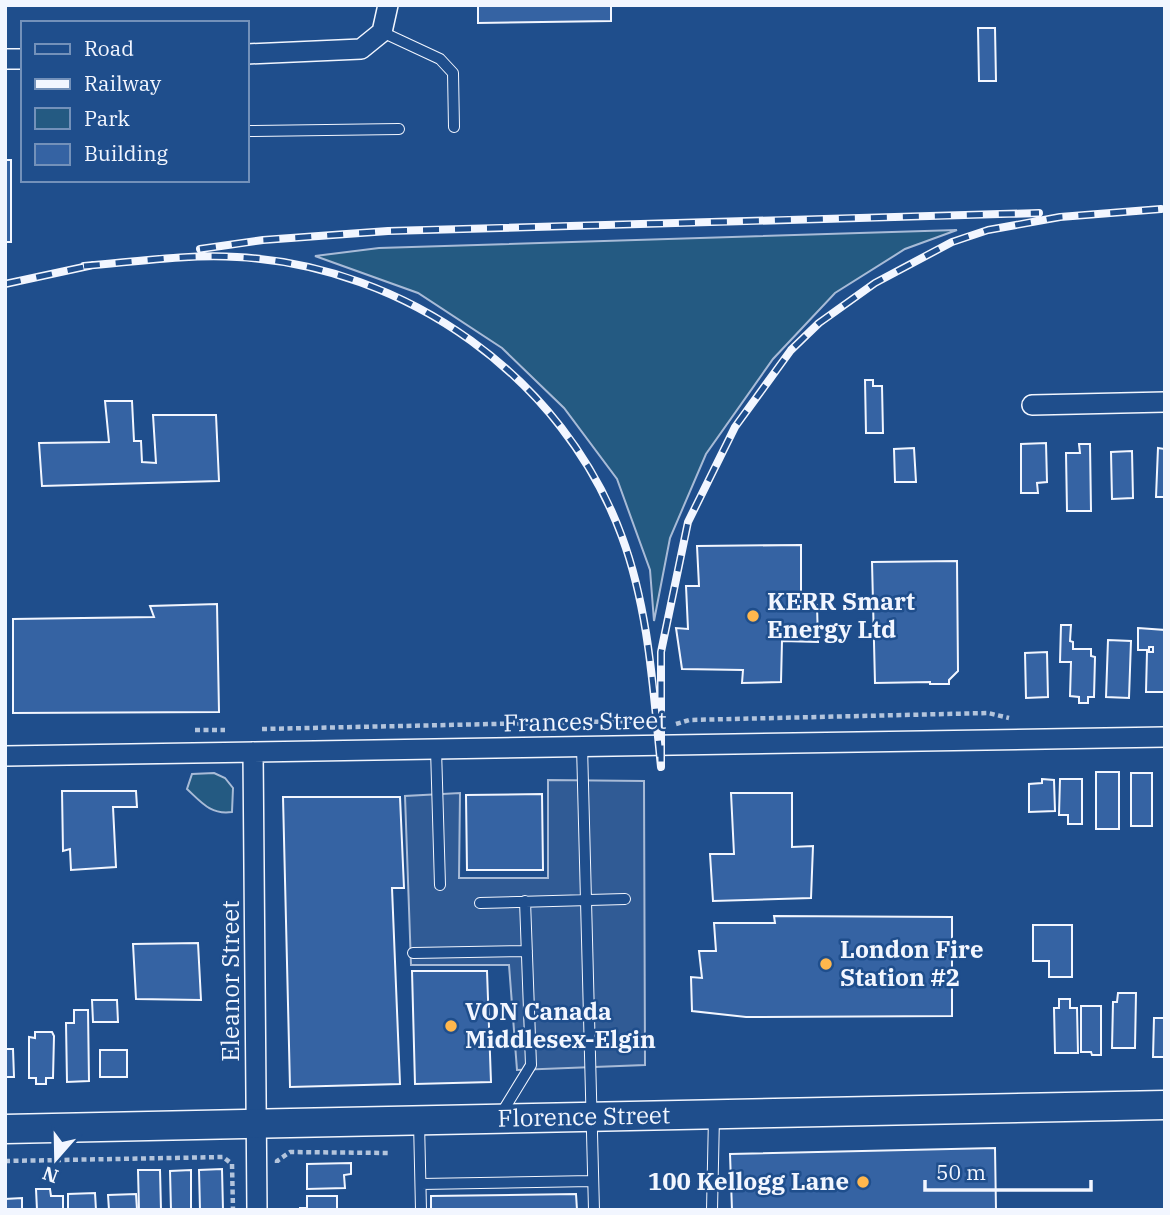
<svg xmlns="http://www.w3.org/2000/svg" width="1170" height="1215" viewBox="0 0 1170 1215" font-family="'IBM Plex Serif',serif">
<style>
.green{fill:#245a82;stroke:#a8bbd7;stroke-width:2}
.parking{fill:#305b95;stroke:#a8bbd7;stroke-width:2}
.building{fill:#3563a3;stroke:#f2f6ff;stroke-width:2}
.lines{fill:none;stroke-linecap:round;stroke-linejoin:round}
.lane-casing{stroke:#f2f6ff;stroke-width:12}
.street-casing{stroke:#f2f6ff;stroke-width:22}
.secondary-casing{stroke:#f2f6ff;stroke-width:31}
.path{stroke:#b3c4dc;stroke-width:4.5;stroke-dasharray:5 3.5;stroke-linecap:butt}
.lane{stroke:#1f4e8c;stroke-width:10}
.street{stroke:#1f4e8c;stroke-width:19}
.secondary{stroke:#1f4e8c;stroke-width:28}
.rail-casing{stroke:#f2f6ff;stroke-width:8}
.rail{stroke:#1f4e8c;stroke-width:5;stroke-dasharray:16;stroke-linecap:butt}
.poi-dot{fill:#ffb74d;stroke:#1f4e8c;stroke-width:2.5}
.labels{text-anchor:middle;stroke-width:5;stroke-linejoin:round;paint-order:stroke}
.poi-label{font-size:24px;font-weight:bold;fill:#f2f6ff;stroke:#1f4e8c;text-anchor:start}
.street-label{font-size:24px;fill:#f2f6ff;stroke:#1f4e8c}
</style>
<rect width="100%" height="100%" fill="#1f4e8c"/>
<path class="green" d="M957,230L905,249L835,293L773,359L706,454L670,538L654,621L650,570L617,479L564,408L502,348L418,293L315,256L379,248Z
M214,773L225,778L233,788L232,812C211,815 202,803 187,789L192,774Z"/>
<path class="parking" d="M548,780L644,781L645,1065L517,1070L509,965H411L405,796L460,793L459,878H548Z"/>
<path class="building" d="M478,5H611V21L478,23Z
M978,28H995L996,81H979Z
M5,160H11V242H5Z
M865,380H873V386H882L883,433H866Z
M105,401H132L134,441H141L142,462L156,463L153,415H216L219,481L42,486L39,443L109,442Z
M1046,443L1047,482L1037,483L1038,493H1021V444Z
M1079,444H1090L1091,511H1067L1066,453H1080Z
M914,448L916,482H895L894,449Z
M1158,448L1165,449V497H1156Z
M1132,451L1133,498L1112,499L1111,452Z
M801,545V603L817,605L818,642L782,641L781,682L742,683L743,670L682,669L676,628L688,629L686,586H699L697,546Z
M957,561L958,671L949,680V684H930V682L875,683L872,562Z
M217,604L219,712L13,713V619L154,617L150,606Z
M1061,625H1071L1070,641L1073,642V649H1091V656L1095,657L1094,697H1088V703H1079V697L1070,696L1071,662H1060Z
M1138,628L1165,630V692H1146L1147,652H1153V647H1149V650H1138Z
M1108,640L1131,641L1129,698L1106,697Z
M1047,652L1048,697L1026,698L1025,653Z
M1096,772H1119V829H1096Z
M1131,773H1152V826H1131Z
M1042,779L1054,780L1055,811L1029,812V784L1042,783Z
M1060,779H1082V824H1068V815H1059Z
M62,791H136L137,807H113L116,867L71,870L70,849L63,851Z
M731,793H792V847L813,846L811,898L713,901L710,854H734Z
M542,794L543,870H467L466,795Z
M283,797H400L404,888H392L400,1084L290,1087Z
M774,916L952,917V1016L746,1017L692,1011L691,977L702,978L699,951H716L714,923H775Z
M1033,925H1072V977H1049V961H1033Z
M198,943L201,1000L136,999L133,944Z
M412,971H487L491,1082L415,1084Z
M1118,993H1136L1135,1048H1112L1113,1002H1117Z
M1059,999H1070V1008H1077L1078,1053H1055L1054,1008H1059Z
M92,1000H117L118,1022H93Z
M1081,1006H1101V1055H1092L1091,1052H1081Z
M74,1010H88L89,1081L67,1082L66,1023H74Z
M1154,1018H1165V1057H1153Z
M35,1032H52L54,1036L53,1078H46V1084H36V1078H29V1037L35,1038Z
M5,1049H13L14,1077H6L5,1084Z
M100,1050H127V1077H100Z
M995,1148L996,1210H732L730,1154Z
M351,1163V1174L344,1175L345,1188L307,1189V1164Z
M222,1169L223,1210H200L199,1170Z
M138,1170H160L161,1210H139Z
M191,1170V1210H171L170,1171Z
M36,1189H50L51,1196H63V1210H37Z
M95,1193L96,1210H68V1194Z
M136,1194L137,1210H109L108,1195Z
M576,1194L577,1210H431V1196Z
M307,1196H337V1210H300V1208H307Z
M22,1198V1210H5V1199Z"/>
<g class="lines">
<g class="lane-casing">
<path id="lane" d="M382,32L440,59L453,73L454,127
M247,131L399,129
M582,746L594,1210
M436,749L440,885
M480,903L625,899
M413,953L527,951
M501,1114L531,1065L525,901
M419,1122L421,1210
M421,1184L592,1181
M712,1210L714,1116"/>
</g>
<g class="street-casing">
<path id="street" d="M247,54L361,49L382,32L388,5
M5,59H23
M1032,405L1165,402
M253,752L257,1210
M5,756L1165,737"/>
</g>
<g class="secondary-casing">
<g id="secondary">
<path id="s1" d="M5,1129L1165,1105"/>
</g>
</g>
<path class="path" d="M676,724L689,720L988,713L1009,718
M262,729L632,721L640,724
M195,730H225
M5,1161L223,1157L232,1164L233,1210
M277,1163V1161L290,1152L388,1153"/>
<use href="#lane" class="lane"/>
<use href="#street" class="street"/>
<use href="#secondary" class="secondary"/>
<g class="rail-casing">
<path id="rail" d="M200,249L263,240L388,231L1039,213
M84,266C134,262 186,254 237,257C406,266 564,378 622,537C649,610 653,690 661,767V652L688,522L735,427L791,350L819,323L875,283L952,242L988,230L1060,217L1161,209
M5,284L93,265"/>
</g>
<use href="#rail" class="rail"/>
</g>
<g class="poi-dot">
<circle cx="753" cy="616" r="7"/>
<circle cx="826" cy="964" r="7"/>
<circle cx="451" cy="1026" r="7"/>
<circle cx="863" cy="1182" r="7"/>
</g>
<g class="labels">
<g class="poi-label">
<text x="767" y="610">KERR Smart<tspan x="767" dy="28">Energy Ltd</tspan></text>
<text x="840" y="958">London Fire<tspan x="840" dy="28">Station #2</tspan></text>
<text x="465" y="1020">VON Canada<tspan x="465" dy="28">Middlesex-Elgin</tspan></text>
<text x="849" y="1190" text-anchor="end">100 Kellogg Lane</text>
</g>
<g class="street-label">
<text transform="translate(585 722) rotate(-1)" y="8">Frances Street</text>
<text transform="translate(231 981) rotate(-90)" y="8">Eleanor Street</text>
<text dy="8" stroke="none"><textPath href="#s1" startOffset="579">Florence Street</textPath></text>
</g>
</g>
<rect width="1170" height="1215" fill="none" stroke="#f2f6ff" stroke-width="14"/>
<rect x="21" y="21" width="228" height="161" fill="#1f4e8c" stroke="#7391ba" stroke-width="2"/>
<rect x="35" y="44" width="35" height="10" fill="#1f4e8c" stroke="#7391ba" stroke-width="2"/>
<text x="84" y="56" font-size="21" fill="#f2f6ff">Road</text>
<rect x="35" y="79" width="35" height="10" fill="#f2f6ff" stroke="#7391ba" stroke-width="2"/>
<text x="84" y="91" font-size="21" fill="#f2f6ff">Railway</text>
<rect x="35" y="108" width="35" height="21" fill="#245a82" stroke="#7391ba" stroke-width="2"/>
<text x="84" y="126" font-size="21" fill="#f2f6ff">Park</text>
<rect x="35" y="144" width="35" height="21" fill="#3563a3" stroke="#7391ba" stroke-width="2"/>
<text x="84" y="161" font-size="21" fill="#f2f6ff">Building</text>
<g transform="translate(56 1159) rotate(200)" stroke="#1f4e8c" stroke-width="5" paint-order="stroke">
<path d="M0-5L12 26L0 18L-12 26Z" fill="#f2f6ff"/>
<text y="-10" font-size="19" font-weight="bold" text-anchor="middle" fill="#f2f6ff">N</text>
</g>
<path d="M925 1180v10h166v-10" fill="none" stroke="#f2f6ff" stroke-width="3.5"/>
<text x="936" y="1180" font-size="21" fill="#f2f6ff" stroke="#1f4e8c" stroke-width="5" paint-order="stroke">50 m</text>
</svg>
